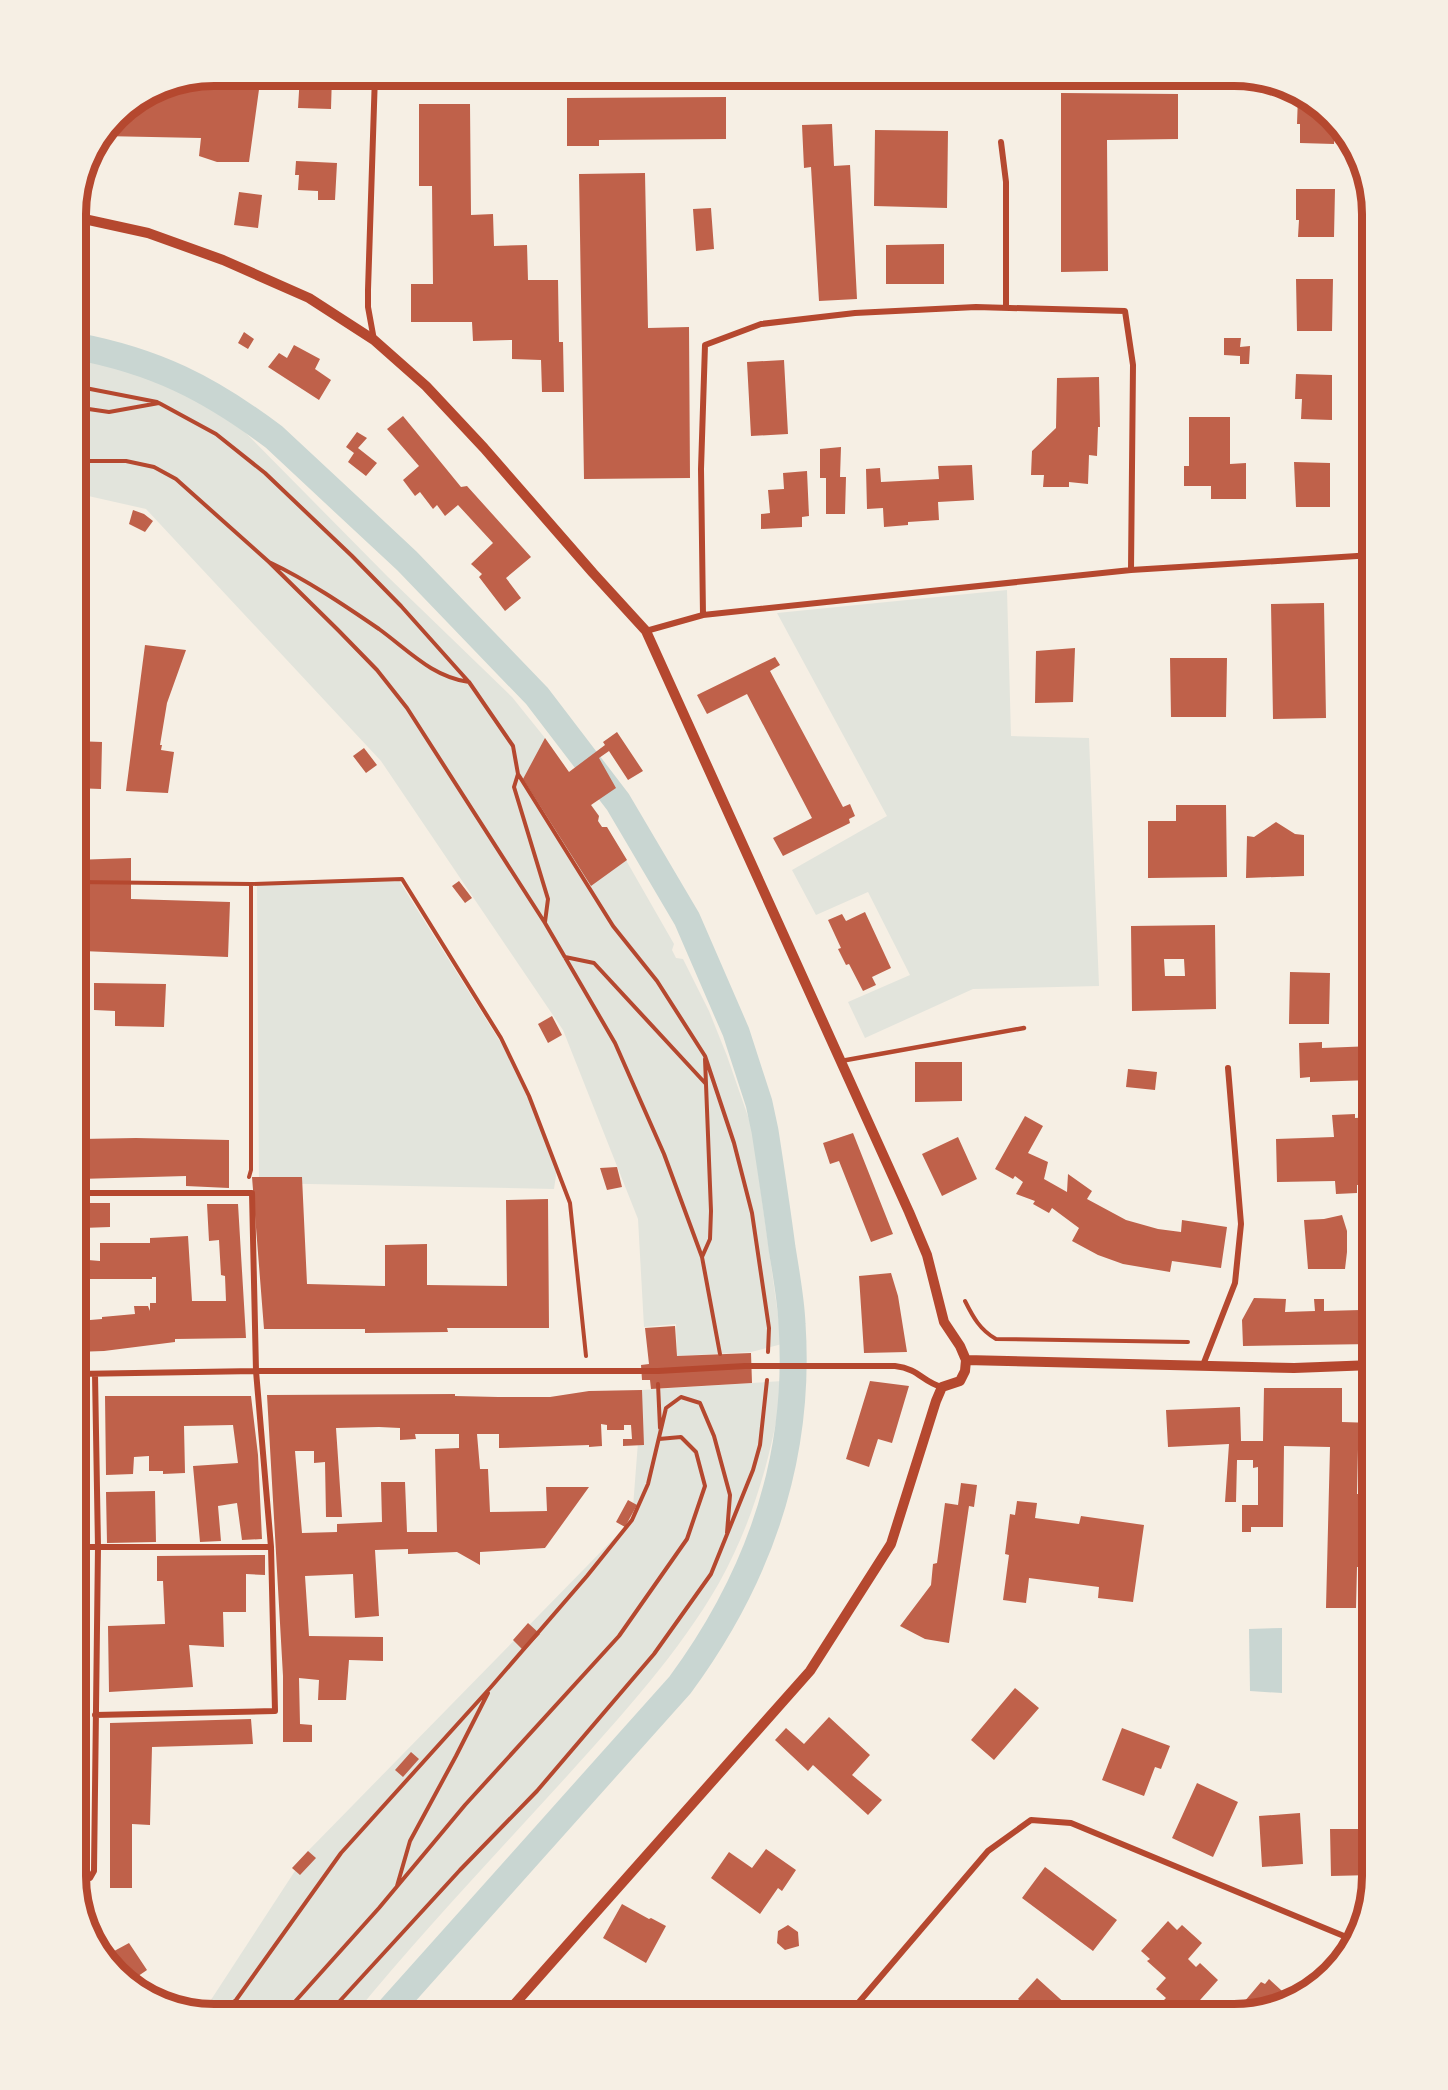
<svg xmlns="http://www.w3.org/2000/svg" width="1448" height="2090" viewBox="0 0 1448 2090" font-family="Raleway,sans-serif">
<style>
.green{fill:#e2e4dc}
.water{fill:#c9d6d2}
.lines{fill:none;stroke-linecap:round;stroke-linejoin:round}
.canal{stroke:#c9d6d2;stroke-width:27}
.building{fill:#bf614a;fill-rule:evenodd}
.path{stroke:#b5482f;stroke-width:4}
.service{stroke:#b5482f;stroke-width:4.5}
.minor{stroke:#b5482f;stroke-width:6}
.tertiary{stroke:#b5482f;stroke-width:10}
.rim{fill:none;stroke:#b5482f;stroke-width:8}
</style>
<rect width="100%" height="100%" fill="#f6efe4"/>
<path class="green" d="M75,353L166,380L234,421L388,577L512,697L545,738L599,816L598,821L602,827H607L674,944L672,950L676,958L683,959L709,1011L727,1056L752,1128L782,1344L751,1352L677,1356L676,1324L644,1327L638,1219L563,1030L381,761L146,509L75,493Z
M1007,590L1011,736L1089,738L1099,986L973,989L865,1038L848,1002L910,975L868,892L816,915L792,870L887,816L777,613Z
M398,879L513,1062L537,1116L557,1169L554,1189L259,1183L257,884Z
M783,1381C773,1451 754,1520 719,1583C679,1653 622,1715 568,1775C496,1854 422,1932 354,2015H205L198,2013L207,2006L308,1851L632,1520L642,1390Z"/>
<path class="water" d="M1282,1628V1693L1250,1691L1249,1629Z"/>
<g class="lines">
<path class="canal" d="M75,346C155,361 209,388 274,437L407,561L537,696L618,802L687,919L736,1032L759,1103L765,1131C771,1170 777,1209 782,1248C786,1273 791,1299 792,1324C801,1458 758,1579 680,1685L385,2015"/>
</g>
<path class="building" d="M213,75H261L249,162H217L199,156L201,138L102,136L116,115L161,85Z
M300,75H332L331,109L298,108Z
M1061,93L1178,94V139L1107,140L1108,271L1061,272Z
M1298,96L1307,97L1335,124L1334,144L1300,143V124H1297Z
M726,97V139L599,140V146H567V98Z
M419,104H470L471,215L493,214L494,246L527,245L528,280H558L559,342H563L564,392H542L541,360L512,359V340L473,341L472,322H411V284H433L432,186H419Z
M832,124L834,166L850,165L857,299L819,301L811,167L804,168L802,125Z
M875,130L948,131L947,208L874,206Z
M296,161L337,163L335,200H318V191L298,190L299,175H295Z
M645,173L648,328L689,327L690,478L584,479L579,174Z
M1296,189H1335L1334,237H1298L1299,220H1296Z
M239,192L262,195L258,228L234,225Z
M711,208L714,249L696,251L693,209Z
M75,244L83,246L76,275H75Z
M944,244V284H886V245Z
M1296,279H1333L1332,331H1297Z
M244,332L254,339L248,349L238,343Z
M1224,338H1241L1240,347L1250,346L1249,364H1240V356L1224,355Z
M294,345L320,359L315,369L331,380L319,400L268,367L279,353L287,358Z
M784,360L788,434L751,436L747,362Z
M1296,374L1332,375V420L1301,419L1302,399H1295Z
M1099,377L1100,427H1098L1097,456L1089,455L1088,484L1069,482V487H1043L1044,475H1031L1032,451L1056,428L1057,378Z
M403,416L461,487L467,486L531,557L506,578L521,598L505,611L479,577L482,574L471,564L493,543L458,505L445,516L437,505L433,509L420,492L415,496L403,480L419,466L387,429Z
M1189,417H1230V464L1246,463V499H1211V486H1184V466H1189Z
M357,432L367,438L358,448L377,463L366,476L348,462L354,453L346,447Z
M841,447L840,477H846L845,514H826V478H820V449Z
M1294,462L1330,463V507H1296Z
M972,465L974,500L938,502L939,520L908,522V525L884,527L883,508L867,509L866,469L880,468L881,482L939,479L938,466Z
M807,471L809,516L802,517V527L761,529V514L770,513L768,490L784,489L783,473Z
M133,510L144,514L153,521L145,532L129,524Z
M1324,603L1326,718L1273,719L1271,604Z
M1369,620H1373V696H1366L1365,627H1369Z
M145,645L186,650L167,703L160,745H162L161,750L174,752L168,793L126,791Z
M1075,648L1073,702L1035,703L1036,651Z
M775,657L780,665L770,671L843,807L850,804L855,816L849,819L850,823L783,856L773,838L812,818L747,694L707,714L697,695Z
M1170,658H1227L1226,717H1171Z
M617,732L643,771L628,780L609,751L599,758L616,788L591,805L599,816L598,821L602,827H607L627,860L591,886L523,779L545,738L569,772L605,745L603,742Z
M75,741L102,742L101,789L75,788Z
M364,748L377,765L366,773L353,756Z
M1176,805H1226L1227,877L1148,878V821H1176Z
M1276,822L1295,834L1304,835V876L1246,878L1247,836L1254,837Z
M131,858V899L230,902L228,957L82,951L77,1021H75V916L77,918L79,880H75V860Z
M459,881L472,898L465,903L452,886Z
M865,912L891,968L872,977L876,985L863,991L849,964L846,965L838,949L841,948L828,920L842,914L846,921Z
M1215,925L1216,1009L1132,1011L1131,926ZM1164,959H1184L1185,976H1165Z
M1369,940H1373V1000H1369Z
M1290,972L1330,973L1329,1024H1289Z
M94,983L166,984L164,1027L115,1026V1011L94,1010Z
M552,1016L562,1035L548,1043L538,1024Z
M1322,1042V1048L1373,1046V1080L1310,1082V1077L1300,1078L1299,1043Z
M915,1062H962V1101L915,1102Z
M1128,1069L1157,1072L1155,1090L1126,1087Z
M1355,1114V1118L1373,1117V1184L1357,1185V1193L1336,1194L1335,1181L1277,1182L1276,1139L1334,1137L1332,1115Z
M1025,1116L1043,1126L1028,1153L1048,1162L1044,1179L1067,1192L1068,1174L1092,1191L1087,1199L1126,1220L1158,1229L1181,1232L1182,1220L1227,1227L1221,1268L1172,1261L1170,1272L1123,1264L1098,1255L1072,1241L1079,1228L1052,1208L1049,1213L1033,1204L1035,1201L1016,1194L1023,1182L1015,1176L1013,1179L995,1169Z
M853,1133L893,1234L871,1242L839,1161L830,1164L823,1143Z
M958,1137L977,1179L942,1196L922,1154Z
M136,1138L229,1140V1188L186,1186V1176L79,1179L81,1139Z
M617,1167L622,1187L607,1190L600,1168Z
M252,1177H302L307,1284L385,1286V1245L427,1244V1285L507,1286L506,1200L548,1199L549,1328H447L448,1332L365,1333V1329H264Z
M75,1203H110V1227L82,1228V1232H75Z
M207,1204H238L246,1338L175,1339V1342L104,1351L75,1352V1243L88,1242V1260L100,1261V1243H150V1238L188,1236L192,1301H226L225,1276L221,1275L219,1240L209,1241ZM152,1277H156V1303H150V1311L148,1306H134L135,1314L102,1317V1319L90,1320L89,1279H152Z
M1342,1215L1347,1231V1252L1345,1269H1308L1304,1220L1324,1219Z
M891,1273L898,1296L907,1352L864,1353L859,1276Z
M1361,1289H1373V1344L1243,1346L1242,1320L1254,1298L1286,1299L1285,1312L1315,1311L1314,1299H1324V1311L1361,1310Z
M675,1326L677,1356L751,1353L752,1383L651,1389L650,1380H642L641,1365L649,1364L645,1328Z
M870,1381L909,1386L892,1443L878,1439L869,1467L846,1459Z
M1264,1388H1342V1422L1373,1423V1450L1358,1449L1357,1494H1373V1567H1357L1356,1608H1326L1330,1447L1284,1446L1283,1527H1251V1532H1242V1505H1258V1467L1253,1468V1460H1237L1236,1502H1225L1229,1444L1168,1447L1166,1410L1240,1407L1241,1441H1263Z
M642,1390L644,1445L623,1446V1439H632L631,1425H624V1430H607V1425L601,1424L602,1446L589,1447V1445L499,1448V1434H477L480,1469H488L490,1512L547,1511L546,1487H589L545,1548L480,1552V1565L457,1552L408,1554V1549L375,1550L379,1616L355,1618L353,1574L305,1576L309,1636L383,1637V1661L349,1660L346,1700H318L319,1680L299,1678L300,1724L312,1725V1742H283V1676L267,1395L455,1394V1396L498,1397H550L589,1391ZM379,1427L400,1428V1440L416,1439L415,1434H459V1448L435,1449L437,1532H407L405,1482H381L382,1522L337,1524V1532L302,1533L295,1451H314V1463L325,1462L326,1517H342L336,1428Z
M75,1394H81L87,1542H75Z
M105,1396H251L258,1455L262,1539L242,1540L237,1503L218,1506L221,1541L200,1542L193,1466L238,1463L233,1425L184,1426L185,1473L163,1474V1471H149V1456L134,1457L133,1474L106,1475Z
M961,1483L977,1485L974,1507L969,1506L949,1643L925,1639L900,1626L931,1585L933,1564L937,1563L945,1503L958,1505Z
M155,1491L156,1542L107,1543L106,1492Z
M628,1500L637,1505L625,1527L616,1522Z
M1017,1501L1037,1503L1035,1518L1079,1524L1081,1516L1144,1525L1133,1602L1098,1598L1099,1587L1029,1578L1026,1603L1003,1600L1009,1555L1005,1554L1010,1514L1015,1515Z
M265,1555V1575L246,1574V1612H223L224,1647L189,1645L193,1687L109,1692L108,1626L165,1624L163,1581H157V1556Z
M75,1558H87L88,1594H75Z
M528,1623L540,1634L524,1651L513,1640Z
M75,1626H88L89,1643H75Z
M1015,1688L1039,1708L994,1760L971,1740Z
M829,1717L870,1755L852,1775L882,1800L868,1815L813,1765L808,1771L775,1740L786,1728L804,1744Z
M251,1719L253,1744L152,1747L150,1825L132,1824V1888H110V1723Z
M1122,1728L1170,1746L1161,1769L1155,1767L1144,1796L1102,1780Z
M411,1752L419,1759L403,1777L395,1770Z
M1197,1783L1238,1802L1213,1857L1172,1838Z
M1373,1809V1875L1331,1876L1330,1829H1366L1367,1810Z
M1300,1813L1303,1864L1262,1867L1259,1816Z
M766,1849L796,1870L782,1891L778,1888L760,1914L711,1878L729,1852L752,1868Z
M308,1851L316,1858L300,1875L292,1868Z
M1045,1867L1117,1920L1093,1951L1022,1898Z
M622,1904L649,1919L651,1918L666,1926L646,1963L603,1938Z
M1168,1921L1177,1930L1182,1925L1202,1943L1188,1959L1196,1967L1200,1963L1218,1980L1192,2009L1196,2015H1180L1163,2001L1166,1998L1156,1989L1166,1978L1147,1961L1150,1959L1141,1951Z
M788,1925L798,1932L799,1946L785,1950L777,1943L778,1931Z
M129,1943L147,1970L128,1983L99,1952L103,1950L105,1956Z
M1037,1978L1069,2007L1061,2015H1000L1009,2005L1015,2010L1022,2002L1018,1999Z
M1269,1979L1292,2000L1233,2015L1261,1982L1265,1984Z"/>
<g class="lines">
<path class="path" d="M75,386L157,402
M75,407L109,412L159,403L216,434L265,473L352,556L401,606L468,681
M75,458L90,461H126L154,467L176,479L269,562L338,630L377,670L407,708L545,923L615,1043L664,1154L702,1257L720,1354
M269,562C307,580 344,605 379,629C408,650 432,677 469,682L513,746L518,774L613,926L657,981L705,1056L734,1143L752,1213L769,1328L768,1352
M518,774L514,787L548,899L545,922
M75,882L251,884
M565,957L594,963L706,1084
M249,1177L251,1170V884L402,879L501,1038L529,1096L570,1203L586,1356
M702,1257L710,1239L711,1211L705,1059
M965,1301C973,1317 980,1330 996,1339L1188,1342
M658,1384L660,1428
M397,1886L410,1841L456,1756L488,1693
M217,2015L236,2000L341,1853L491,1687L587,1576L632,1520L648,1484L666,1408L681,1397L700,1403L714,1436L730,1495L727,1533
M283,2015L379,1908L465,1805L619,1636L687,1539L705,1486L696,1452L681,1437L659,1439
M327,2015L460,1870L537,1791L654,1654L711,1574L753,1470L760,1445L767,1380"/>
<path class="service" d="M841,1061L1024,1028"/>
<path class="minor" d="M1001,142L1006,182V308
M374,340L368,307V290L375,75
M703,615L701,469L705,345L761,324L855,313L976,307L1125,311L1133,365L1131,570
M646,631L703,615L1131,570L1373,555
M75,1169L86,1043L84,1037L75,1033
M75,1193H252L256,1371L271,1547L275,1711L95,1715
M1203,1365L1235,1283L1241,1224L1228,1068
M75,1374L256,1371H658L745,1366H895C920,1369 922,1382 942,1387
M75,1547H271
M75,1879L90,1878L94,1871L98,1547L95,1374
M848,2015L988,1851L1031,1820L1071,1823L1356,1941"/>
<path class="tertiary" d="M75,217L148,233L223,260L309,298L374,340L426,386L484,448L593,573L646,631L909,1212L927,1255L944,1322L960,1346L966,1360
M966,1360L1294,1368L1373,1365
M505,2015L810,1671L891,1544L936,1401L942,1387L960,1381L965,1371L966,1360"/>
</g>
<path d="M0 0H1448V2090H0ZM214 86H1234A128 128 0 0 1 1362 214V1876A128 128 0 0 1 1234 2004H214A128 128 0 0 1 86 1876V214A128 128 0 0 1 214 86Z" fill="#f6efe4" fill-rule="evenodd"/>
<path class="rim" d="M214 86H1234A128 128 0 0 1 1362 214V1876A128 128 0 0 1 1234 2004H214A128 128 0 0 1 86 1876V214A128 128 0 0 1 214 86Z"/>
</svg>
